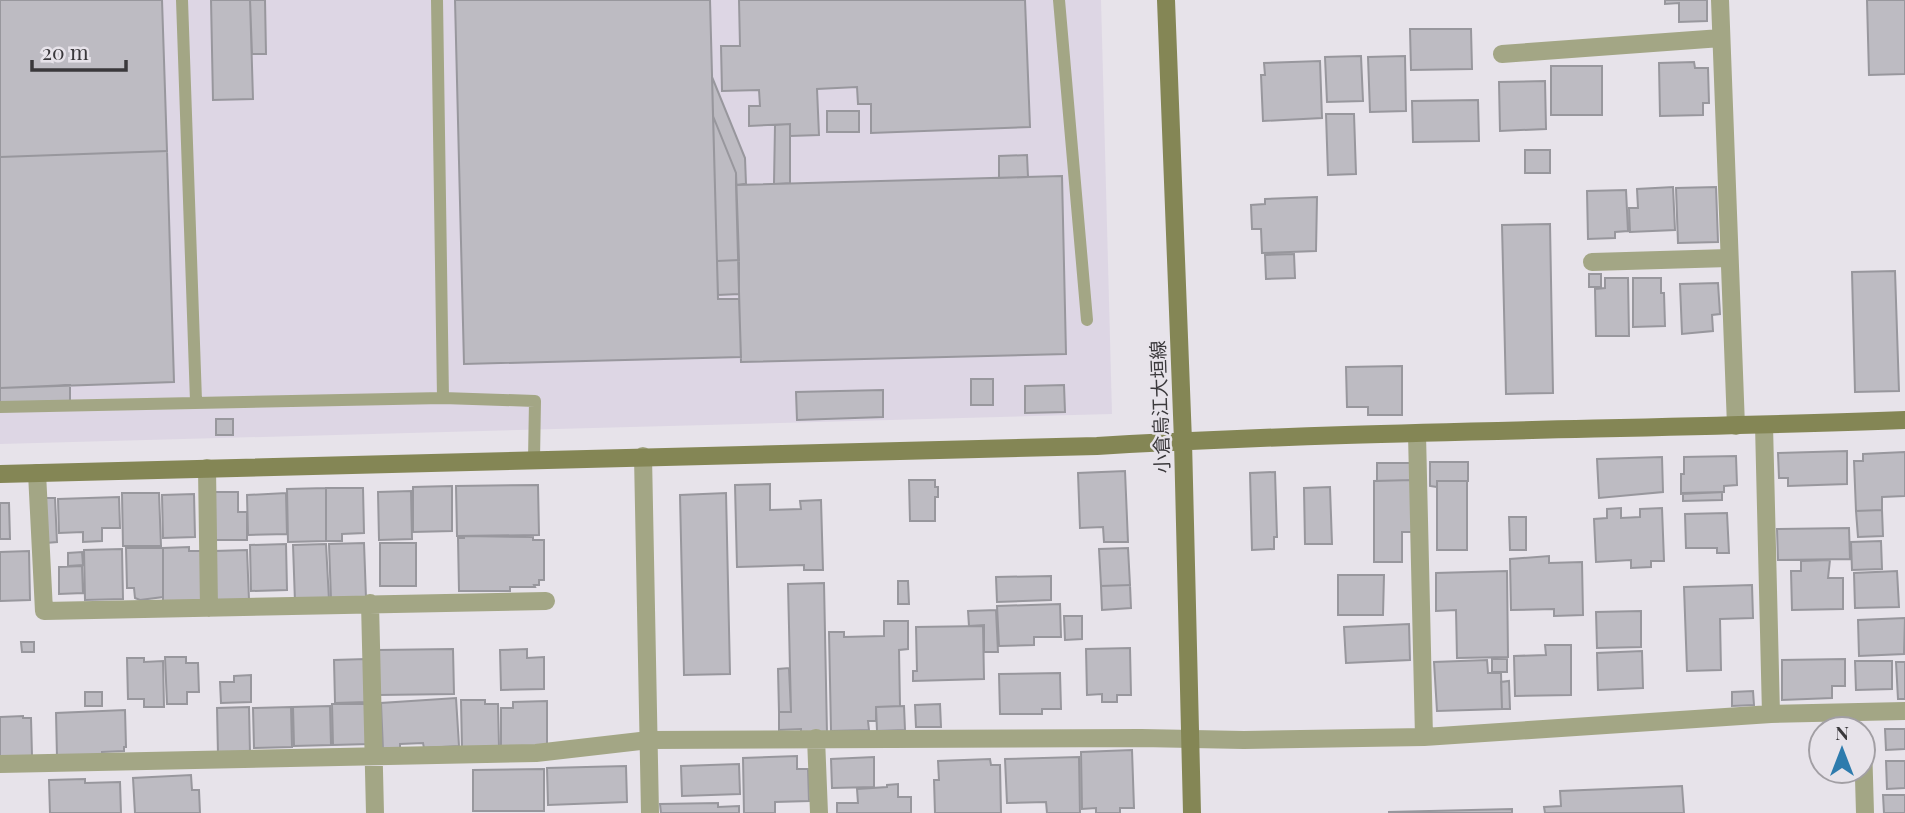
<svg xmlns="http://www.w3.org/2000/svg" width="1905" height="813" viewBox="0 0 1905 813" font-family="'Playfair Display','Noto Sans JP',serif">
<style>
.built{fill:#ddd6e4}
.building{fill:#bdbbc2;stroke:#98979d;stroke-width:2}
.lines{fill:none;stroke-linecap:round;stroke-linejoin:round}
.lane{stroke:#a3a685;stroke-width:12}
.street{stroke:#a3a685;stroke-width:18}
.secondary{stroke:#848655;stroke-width:18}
.labels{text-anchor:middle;stroke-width:5;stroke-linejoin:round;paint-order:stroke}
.street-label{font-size:19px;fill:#3a383b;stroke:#e7e3ea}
</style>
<rect width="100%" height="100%" fill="#e7e3ea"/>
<path class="built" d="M0,0H1101L1112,414L0,444Z"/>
<path class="building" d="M0,0H162L167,151L0,157Z
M211,0H250L253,99L213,100Z
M250,0H265L266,54H252Z
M455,0H710L718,299H739L741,357L464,364Z
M739,0H1025L1030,127L871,133V104H858L857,87L817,89L819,135L790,136V124L749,126V106H760L759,90L722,91L721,46H740Z
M1665,0H1707V21L1679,22V3L1665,4Z
M1867,0H1905V74L1869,75Z
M1410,29H1471L1472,69L1411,70Z
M1361,56L1363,101L1327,102L1325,57Z
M1405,56L1406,111L1370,112L1368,57Z
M1320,61L1322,118L1263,121L1261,75H1265L1264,63Z
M1694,62L1695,68H1708L1709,103H1703V115L1660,116L1659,63Z
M1551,66H1602V115H1551Z
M712,77L745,158L746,184L736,185V173L713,116Z
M1545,81L1546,129L1500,131L1499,82Z
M1478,100L1479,141L1413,142L1412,101Z
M827,111H859V132H827Z
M1326,114H1354L1356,174L1328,175Z
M713,116L736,173L739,260L717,261Z
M790,124V183L774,184L775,125Z
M1525,150H1550V173H1525Z
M167,151L174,382L0,388V157Z
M1027,155L1028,177L999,178V156Z
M1062,176L1066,354L741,362L736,185Z
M1673,187L1675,230L1630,232L1629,208H1638L1637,189Z
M1716,187L1718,242L1678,243L1676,188Z
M1626,190L1628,231L1615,232V238L1588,239L1587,191Z
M1317,197L1316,251L1262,253L1261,229H1252L1251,205L1265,204V199Z
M1550,224L1553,393L1506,394L1502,225Z
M1294,254L1295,278L1266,279L1265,255Z
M739,260V294L718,295L717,261Z
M1895,271L1899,391L1855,392L1852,272Z
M1589,274H1601V287H1589Z
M1605,278H1628L1629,336H1596L1595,289L1605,288Z
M1633,278H1661V293H1664L1665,326L1633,327Z
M1718,283L1720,314L1712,315L1713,331L1682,334L1680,284Z
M1402,366V415H1368V407H1347L1346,367Z
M971,379H993V405H971Z
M70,385V401L0,403V388Z
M1064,385L1065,412L1025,413V386Z
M883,390V417L797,420L796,392Z
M216,419H233V435H216Z
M1847,451V484L1788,486V478H1779L1778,453Z
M1905,452V496L1882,497V510L1856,511L1854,461H1863V454Z
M1736,456L1737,485L1724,486V492L1681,494V474H1684V457Z
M1662,457L1663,492L1599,498L1597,459Z
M1430,462H1468V481H1437V487L1430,486Z
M1377,463H1411V480L1377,481Z
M1125,471L1128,542H1104L1103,527L1080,528L1078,473Z
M1275,472L1277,537H1274V549L1252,550L1250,473Z
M909,480H935V487H938V497H935V521H910Z
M1413,480V532H1402V562H1374V481Z
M1437,481H1467V550H1437Z
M770,484V510L801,509L800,501L821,500L823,570H804V565L737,567L735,485Z
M538,485L539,535L457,536L456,486Z
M452,486V531L413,532V487Z
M1330,487L1332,544H1305L1304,488Z
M326,488V541L288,542L287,489Z
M326,488H363L364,533L342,534V541H326Z
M411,491L412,539L379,540L378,492Z
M213,492H238V512H247V540H213Z
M1722,492V500L1683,501V493Z
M122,493H159L161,546H123Z
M286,493L287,534L248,535L247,495Z
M726,493L730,674L684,675L680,495Z
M194,494L195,537L163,538L162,495Z
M119,497L120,528H102V541L83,542V532L59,533L58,499Z
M45,498H55L57,542L46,543Z
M0,503H9L10,539H0Z
M1621,508V518L1640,517V509L1662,508L1664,561H1651V567L1631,568V560L1596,562L1594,519L1607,518V509Z
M1882,510L1883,536L1858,537L1856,511Z
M1727,513L1729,553H1717V548H1686L1685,514Z
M1509,517H1526V550H1510Z
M1849,528L1850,559L1778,560L1777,529Z
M464,536L533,537V540H544V580H539V585H534L535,587H510V591H459L458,538H464Z
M1881,541L1882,569L1852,570L1851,542Z
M364,543L366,598L331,599L329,544Z
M380,543H416V586H380Z
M286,544L287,590L251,591L250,545Z
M326,544L329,600L295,602L293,545Z
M189,547V551H201V602H163V548Z
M126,548H163V597L140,600L135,598L134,588H127Z
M1128,548L1130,585L1101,586L1099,549Z
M122,549L123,599L85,600L84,550Z
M247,550L249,600L216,602L215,551Z
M29,551L30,600L0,601V552Z
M82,552L83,565L68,566V553Z
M1549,556V563L1582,562L1583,615L1554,616V609L1511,610L1510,559Z
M1830,560L1828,578H1843V609L1792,610L1791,571H1801V561Z
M82,566L83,593L59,594V567Z
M1507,571L1508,657L1457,658L1456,610L1436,611V573Z
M1897,571L1899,607L1855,608L1854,573Z
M1338,575H1384L1383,615H1338Z
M1051,576V600L997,602L996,577Z
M898,581H908L909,604H898Z
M824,583L827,734L801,735V729L779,730V712H791L788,584Z
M1130,585L1131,608L1102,610L1101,586Z
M1752,585L1753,618L1720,619L1721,670L1687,671L1684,587Z
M1060,604L1061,637H1034V645L999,646L997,606Z
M996,610L998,652H984V625L969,626L968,611Z
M1641,611V647L1597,648L1596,612Z
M1064,616H1082V639L1065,640Z
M1905,618L1904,654L1859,656L1858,620Z
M884,621H908V649L899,650L900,706L876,707V721H868L869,730L831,731L829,632H844V637L884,636Z
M1409,624L1410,660L1346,663L1344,627Z
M983,626L984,679L913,681V671H917L916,627Z
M21,642H34V652H22Z
M1545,645H1571V695L1515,696L1514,656L1546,655Z
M1130,648L1131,695H1117V702H1102V694L1087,695L1086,649Z
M453,649L454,694L378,695V650Z
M527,649V658L544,657V689L501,690L500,650Z
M1642,651L1643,688L1598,690L1597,653Z
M165,657H186V663H198L199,692H187V704H167Z
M127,658H144V662L163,661L164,707H144V699H128Z
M366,659L367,702L335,703L334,660Z
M1492,659H1507V672H1492Z
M1845,659V686H1832V698L1782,700V660Z
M1487,660L1488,673H1501L1502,709L1437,711L1434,662Z
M1855,661H1892V689L1856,690Z
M1896,662H1905V699H1898Z
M789,668L791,712H779L778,669Z
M1060,673L1061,709H1042V714H1000L999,674Z
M251,675V702L221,703L220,682H234V676Z
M1509,681L1510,709H1502L1501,682Z
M1753,691L1754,705L1732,706V692Z
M85,692H102V706H85Z
M456,698L459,746L424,748L423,743L400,744V750H383L381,703Z
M461,700H485V704H498L499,747L462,748Z
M547,701V748L501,746V708H513V702Z
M332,704H369V744L333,745Z
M940,704L941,727H916L915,705Z
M330,706L331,745L294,746L293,707Z
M904,706L905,730L877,731L876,707Z
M249,707L250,753L218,754L217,708Z
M291,707L292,747L254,748L253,708Z
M125,710L126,747H124V751L102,752V756L57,757L56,713Z
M23,716V718H31L32,756L0,757V717Z
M1885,729H1905V749L1886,750Z
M1132,750L1134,808H1120V813H1096V808L1082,809L1081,752Z
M797,756V769H808L809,801L775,802V813H744L743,758Z
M874,757V787L832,788L831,759Z
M1079,757L1080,813H1047L1046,802L1007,803L1005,759Z
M990,759L991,765H1000L1001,813H935L934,780H939L938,761Z
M1886,761H1905V788L1887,789Z
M739,764L740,794L682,796L681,766Z
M626,766L627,802L548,805L547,768Z
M544,769V811H473V770Z
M191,775L192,790H199L200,813H135L133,778Z
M85,779V783L120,782L121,813H50L49,780Z
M898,784V797H911V813H837V803H858L857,789L887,787V785Z
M1682,786L1684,813H1545L1544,807L1561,806L1560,791Z
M1883,795H1905V813H1884Z
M718,803V807L739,806V813H661L660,804Z
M1512,809V813H1389V812Z"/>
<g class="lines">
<path class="lane" d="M182,0L196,401
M437,0L443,398
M1059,0L1087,320
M0,407L443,398L535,401L534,459"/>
<path class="street" d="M1720,0L1736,426
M1502,54L1721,38
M1592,262L1729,258
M1417,434L1424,737
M643,456L650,813
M207,468L209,608
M37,473L44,611L546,601
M370,603L375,813
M1771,714L1905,711
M816,738L819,813
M1863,743L1865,813
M0,764L536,753L649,740L1141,738L1244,740L1424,737L1771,714L1764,425"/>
<path class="secondary" d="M1166,0L1183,441L1192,813
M0,474L1097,446C1366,430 1636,430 1905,420"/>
</g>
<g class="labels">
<g class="street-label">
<text transform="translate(1160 407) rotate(-92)" y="7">小倉烏江大垣線</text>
</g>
</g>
<g transform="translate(1842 750)"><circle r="33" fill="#e7e3ea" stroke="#a29fa4" stroke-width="2"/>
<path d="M0-5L12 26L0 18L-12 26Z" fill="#2d7bad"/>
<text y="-10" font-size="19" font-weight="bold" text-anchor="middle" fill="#3a383b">N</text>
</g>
<path d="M32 60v10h94v-10" fill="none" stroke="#3a383b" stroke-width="3.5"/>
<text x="42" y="60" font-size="21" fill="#3a383b" stroke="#e7e3ea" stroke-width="5" paint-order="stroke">20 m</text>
</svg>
